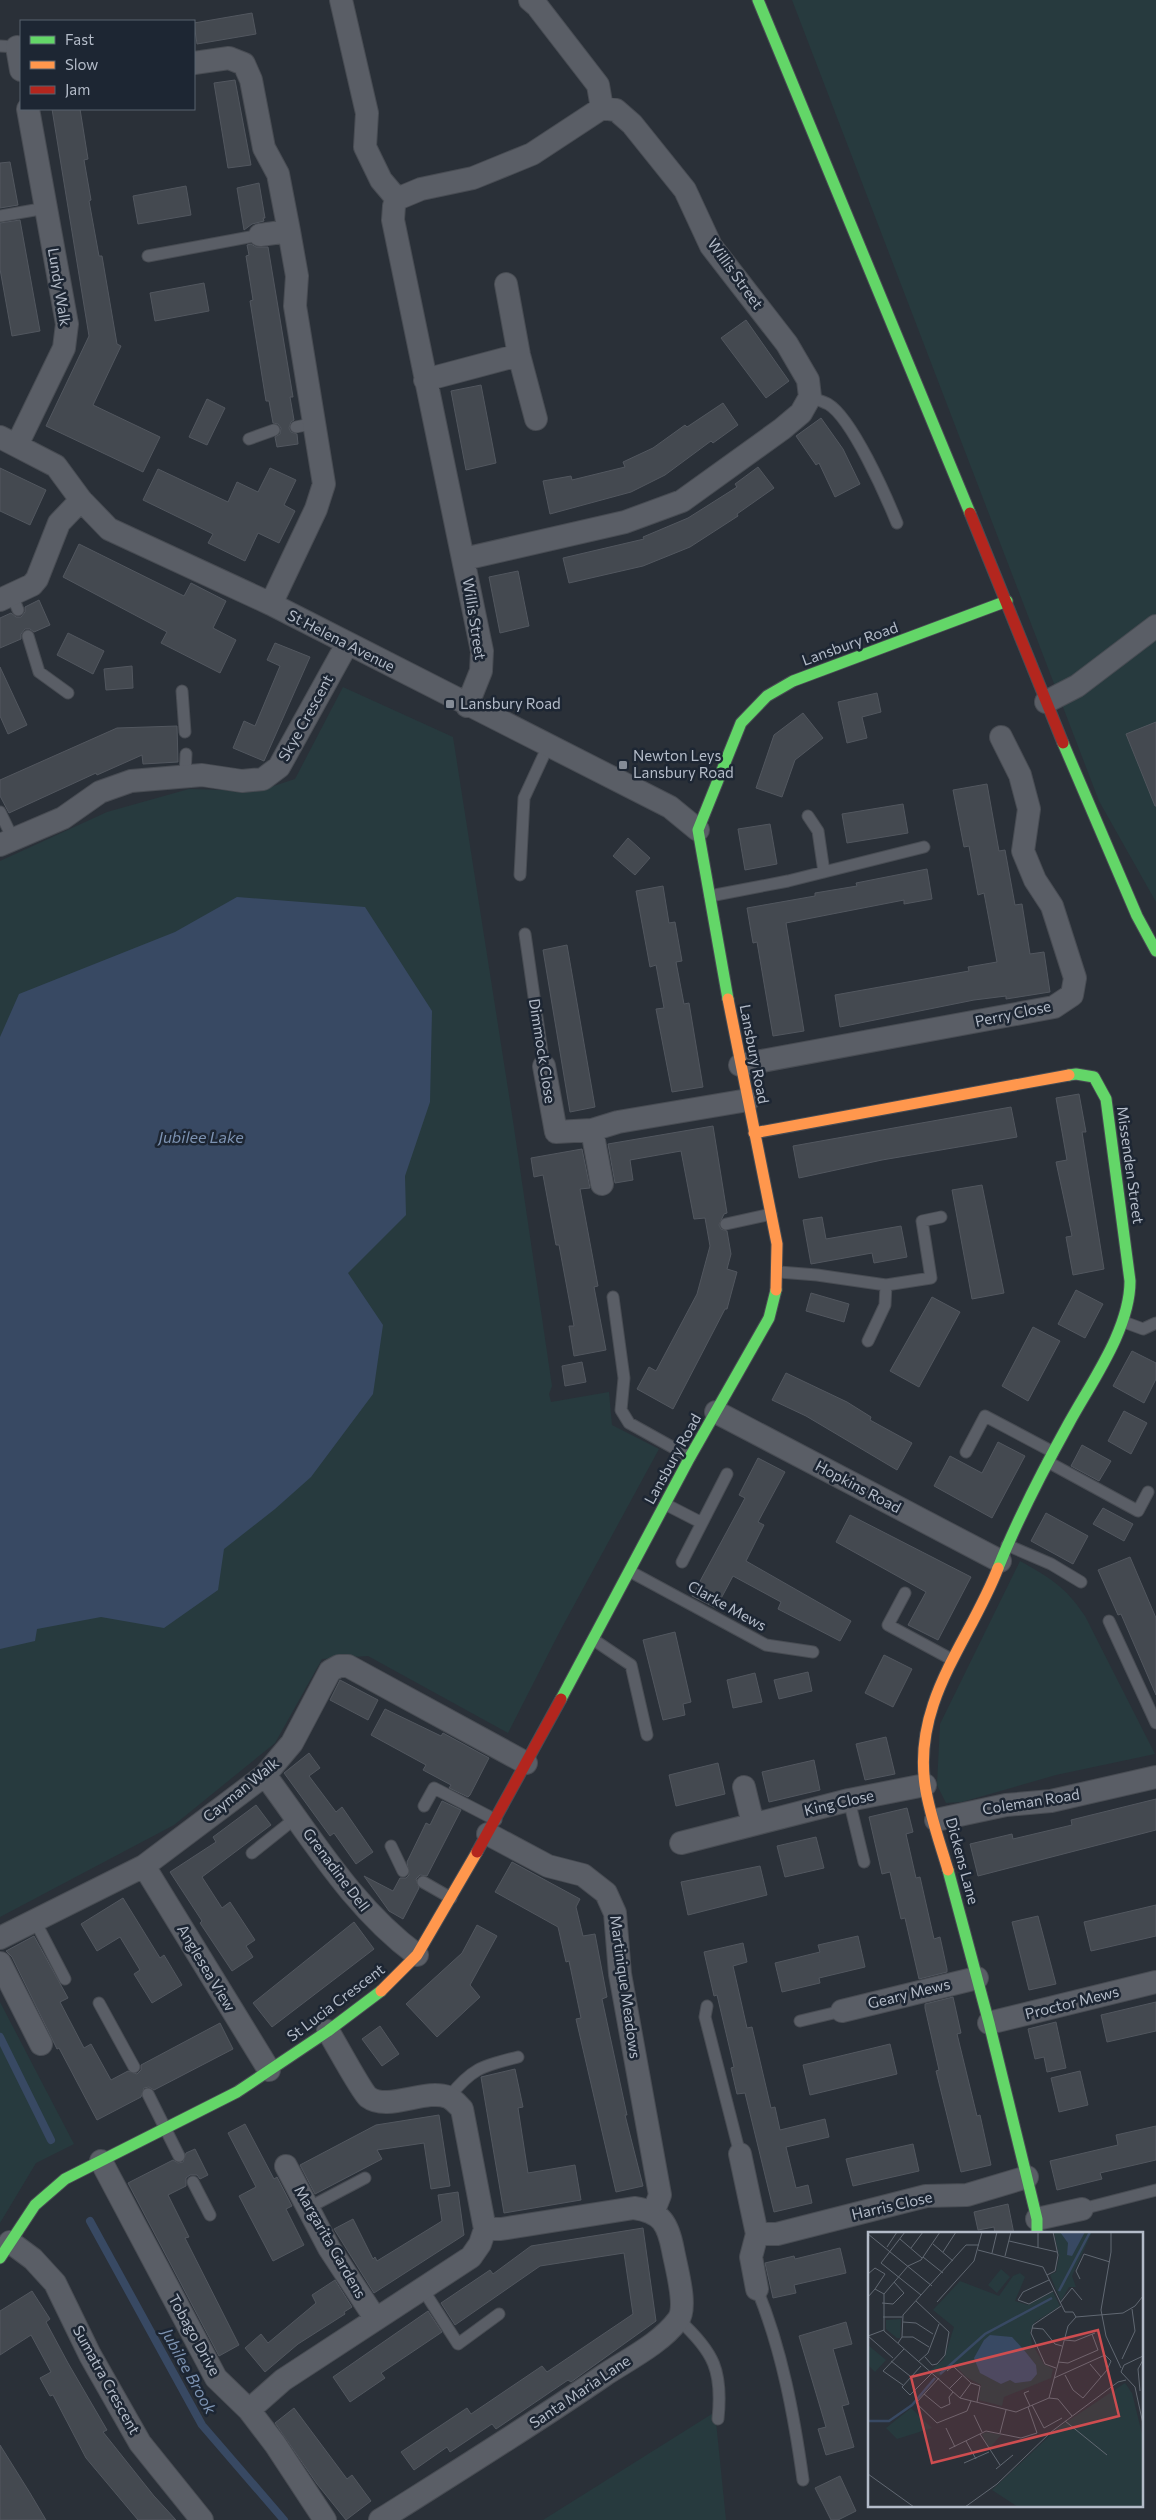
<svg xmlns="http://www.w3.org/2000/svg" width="1156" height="2520" viewBox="0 0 1156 2520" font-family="Commissioner,sans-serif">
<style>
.green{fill:#273a3e}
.water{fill:#384963}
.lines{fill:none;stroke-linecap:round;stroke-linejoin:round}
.stream{stroke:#384963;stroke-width:8}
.building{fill:#444950;stroke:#52575f}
.lane-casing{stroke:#484c53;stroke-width:13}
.street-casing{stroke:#484c53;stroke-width:24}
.fast-casing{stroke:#484c53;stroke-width:13}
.slow-casing{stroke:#484c53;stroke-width:13}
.jam-casing{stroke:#484c53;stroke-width:13}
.lane{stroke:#5a5e66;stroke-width:11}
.street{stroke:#5a5e66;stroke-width:22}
.fast{stroke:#63d668;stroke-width:11}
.slow{stroke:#ff974d;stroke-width:11}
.jam{stroke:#b3261e;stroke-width:11}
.poi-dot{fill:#848b96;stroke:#1d2633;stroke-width:2}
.labels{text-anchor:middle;stroke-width:5;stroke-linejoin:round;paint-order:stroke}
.street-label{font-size:15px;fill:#b4bcc9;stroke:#1d2633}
.poi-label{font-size:15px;fill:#b4bcc9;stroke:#1d2633;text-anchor:start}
.water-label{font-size:16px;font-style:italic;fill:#7c92b1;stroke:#1d2633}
.inset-river{fill:none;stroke:#384963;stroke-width:2.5}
.inset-road{fill:none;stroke:#616872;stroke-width:1}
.view{fill:#ce4d50;fill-opacity:0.15;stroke:#ce4d50;stroke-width:2.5}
.inset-edge{fill:none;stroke:#b4bcc9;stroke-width:2.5}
</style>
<rect width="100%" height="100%" fill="#2a3038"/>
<path class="green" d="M792,0H1156V902L1099,801Z
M343,687L453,737L513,1121L552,1386L549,1394L551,1402L609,1392L612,1425L659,1449L560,1631L508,1733L368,1656L322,1659L275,1743L174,1825L0,1917V861L107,812L189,789L259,791L295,779Z
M1020,1561C1050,1578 1065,1586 1085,1616L1155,1754L1056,1775L962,1802L946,1803L937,1785L940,1724Z
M0,2002L74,2144L36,2163L0,2223Z
M715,2412L726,2520H543Z"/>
<path class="water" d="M237,897L365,907L432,1011L430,1102L405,1176L406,1215L348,1273L383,1325L373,1394L311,1477L275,1509L224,1549L218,1590L164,1628L101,1617L37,1629L35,1641L0,1649V1037L19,994L175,932Z"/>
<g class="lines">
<path class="stream" d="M0,2037L51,2140
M90,2221L202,2425L284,2520"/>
</g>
<path class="building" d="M252,13L256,34L197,44L194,23Z
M235,80L251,165L228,168L214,83Z
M52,109H80L88,159L84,160L91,200L89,201L99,256H102L117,344L121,346L93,405L160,437L143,472L46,426L89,336Z
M10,162L18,205L0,208V163Z
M259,183L265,218H263L264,221L252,224L244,230L237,188Z
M186,186L191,215L138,224L133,196Z
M20,220L40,331L12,336L0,269V223Z
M251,244L256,247H268L293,397H290L294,420L291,422L289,428L291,432L297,434L298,444L277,447L275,437L280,434L281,428L278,424L273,423L269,401H266L250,301L253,300L246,256L249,255L247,245Z
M204,283L209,311L155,321L150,293Z
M746,320L789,381L766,398L721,338Z
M481,385L496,463L466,470L451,391Z
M207,399L225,408L207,445L189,437Z
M723,403L738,425L713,443L711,441L665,475L631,492L550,514L543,481L571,476L572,480L625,467L623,462L653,448L685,425L687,427Z
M821,418L843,449L860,484L835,497L819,463L816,465L796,436Z
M758,467L774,488L737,514L738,516L690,547L643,566L569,583L563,558L644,539L643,537L688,518L737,487L735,484Z
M0,468L46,490L30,525L0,511Z
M270,468L296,480L284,505L295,511L279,543L258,533L245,561L208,543L213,534L143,500L158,469L228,502L237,482L258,492Z
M79,544L184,596L191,583L226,601L213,628L236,640L220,673L161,643L167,632L63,577Z
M518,571L529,626L500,633L489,577Z
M39,600L50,625L34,632L30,629H25L21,634V639L0,648V618L11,613L16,617H21L25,612V607Z
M68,633L104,651L93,674L57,655Z
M275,643L310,657L264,761L233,748L244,721L255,726L280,666L267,660Z
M132,666L133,688L106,690L104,669Z
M0,667L27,725L8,734L0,716Z
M877,693L881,712L862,717L867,738L847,743L838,702Z
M803,713L823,738L795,760L782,797L756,788L774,735Z
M1156,722V806H1155L1126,734Z
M177,726L178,762L143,764L142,755L97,775L96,773L9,813L0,796V780L117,728Z
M987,784L999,851L1005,850L1015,905L1022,904L1030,954L1044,952L1050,992L1006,999V996L974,1000L840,1027L835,995L969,971L968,967L997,962L984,893L978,895L969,846L964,847L953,790Z
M903,804L908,833L847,843L842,814Z
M770,824L777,864L745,870L738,829Z
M628,838L650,858L635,875L613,856Z
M927,869L932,899L904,904V900L786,923L804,1031L773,1036L757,942L753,943L747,908L815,896V893L857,886L856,883Z
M663,886L669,923L675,922L682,961L676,962L684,1004L689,1003L703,1087L672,1092L656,1009L664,1008L656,965L650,967L636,891Z
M567,945L595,1107L570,1112L543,950Z
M1079,1094L1086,1132H1082L1104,1269L1073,1275L1066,1237L1072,1236L1056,1162L1067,1160L1056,1098Z
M1011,1107L1017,1137L882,1160L799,1178L793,1146Z
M713,1126L727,1213L724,1214L719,1225L721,1229L727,1231L731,1254L727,1269L737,1272L727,1309H725L673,1409L637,1389L649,1367L656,1371L697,1294L710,1246L705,1218L694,1219L681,1151L630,1160L633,1180L615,1183L608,1144Z
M582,1149L590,1188L580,1189L598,1286L594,1287L606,1350L574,1356L569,1326H574L559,1245H556L543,1175L534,1177L531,1158Z
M982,1185L1004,1293L972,1299L952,1190Z
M822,1217L826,1239L901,1226L907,1257L874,1263L872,1253L811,1264L803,1220Z
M1076,1290L1103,1304L1085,1338L1058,1324Z
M811,1293L849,1304L844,1322L806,1311Z
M932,1297L960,1312L919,1387L890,1371Z
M1033,1327L1060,1341L1028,1401L1002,1386Z
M1132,1351L1156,1363V1379L1144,1403L1113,1386Z
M582,1362L586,1382L565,1386L562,1366Z
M786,1373L847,1402L871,1417L870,1420L912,1443L897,1470L806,1416L772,1400Z
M1124,1411L1147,1423L1131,1454L1108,1441Z
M998,1442L1025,1456L992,1518L934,1486L950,1456L982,1473Z
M1082,1445L1111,1461L1099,1481L1071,1466Z
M758,1458L785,1472L758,1522L764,1525L746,1561L851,1621L840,1641L778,1609L781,1602L733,1576L716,1608L692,1596L745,1498L739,1495Z
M1103,1508L1133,1524L1124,1541L1093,1524Z
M1046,1513L1088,1536L1073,1564L1031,1541Z
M850,1515L971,1577L938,1640L908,1625L926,1592L836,1542Z
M1130,1557L1156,1618V1695L1121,1614L1118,1615L1098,1570Z
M675,1632L691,1702L683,1704L685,1715L663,1720L643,1640Z
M884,1655L912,1669L893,1707L865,1693Z
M808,1672L812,1691L779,1699L774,1680Z
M755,1673L762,1702L733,1708L727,1680Z
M340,1680L378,1700L368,1720L330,1700Z
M385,1709L441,1736L443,1733L489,1758L470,1795L468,1797L449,1788L451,1785L423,1770L426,1765L371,1735Z
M886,1737L895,1774L865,1780L856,1744Z
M309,1753L320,1768L309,1776L336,1812L342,1807L373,1852L356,1864L334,1833L330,1836L284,1773Z
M814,1760L820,1790L769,1802L762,1772Z
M718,1763L725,1794L676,1806L669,1775Z
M1156,1799V1830L978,1876L970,1844L1012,1834L1013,1839L1072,1825L1071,1820Z
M442,1801L461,1810L427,1876L420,1875L416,1879L419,1888L403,1919L389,1911L364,1876L393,1891L400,1878H406L409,1875L407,1862L426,1823L430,1825Z
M256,1805L271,1825L202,1877L222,1908L230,1902L255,1940L246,1946L253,1957L232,1971L200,1923L202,1921L170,1872L216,1842L213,1837Z
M907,1808L913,1832L906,1834L916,1878L920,1877L934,1939L940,1937L947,1969V1972L919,1979L905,1918L901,1919L890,1872L882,1874L869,1817Z
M816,1837L824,1868L785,1877L777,1846Z
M512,1862L580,1899L576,1907L583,1936L595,1934L607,1997L602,1999L627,2115H625L643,2186L616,2192L576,2019L581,2018L569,1961L566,1962L558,1927L495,1892Z
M760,1866L767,1895L688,1915L681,1882Z
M123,1898L160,1958L164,1955L182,1985L152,2003L134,1974L140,1970L120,1937L97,1951L81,1924Z
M1156,1905V1936L1091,1951L1084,1922Z
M1038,1916L1056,1984L1029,1990L1012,1922Z
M354,1922L374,1949L272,2027L253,2003Z
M477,1925L497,1936L470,1985L480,1997L437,2037L406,2004L462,1953Z
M34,1936L68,1998L60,2002L84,2048L91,2044L111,2080L128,2071L137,2074L141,2070V2065L220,2023L233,2049L154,2090L149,2087L144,2088L141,2097L97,2120L59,2048L57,2049L12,1957L6,1951Z
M858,1936L865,1967L819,1978L820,1983L782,1992L775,1963L820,1952L818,1945Z
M743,1943L747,1962L733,1966L747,2028L752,2027L771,2108L775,2107L780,2130L825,2119L829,2137L786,2147L796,2188L808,2185L812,2203L774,2212L745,2093L737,2094L731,2068L734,2067L717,1995L714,1996L704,1952Z
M953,1997L961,2033L957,2034L977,2116L980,2115L991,2165L961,2172L936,2071L939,2070L925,2008V2004Z
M1156,2002V2031L1107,2042L1101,2015Z
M1056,2022L1066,2068L1047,2072L1044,2057L1035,2059L1028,2029Z
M380,2026L399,2054L382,2066L362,2039Z
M890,2044L897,2074L810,2095L803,2065Z
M515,2069L523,2107L518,2108L528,2173L575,2165L581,2200L504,2213L481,2077Z
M1080,2071L1088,2105L1059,2112L1051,2078Z
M439,2115L450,2186L431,2189L424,2143L377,2150L382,2159L315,2194L300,2165L376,2125Z
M245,2124L274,2179L277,2177L292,2206L286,2209L304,2245L273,2261L239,2196L256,2187L228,2133Z
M1156,2126V2160L1100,2173L1102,2179L1057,2190L1050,2161L1118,2145L1116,2135Z
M913,2144L919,2171L853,2186L846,2159Z
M195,2149L208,2175L200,2179L197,2175H190L186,2178V2186L168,2195L189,2237L185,2238L239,2345L219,2356L128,2183L173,2160L178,2163L183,2162L186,2153Z
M458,2192L464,2235L374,2293L334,2229L353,2219L373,2259L375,2257L377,2261L442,2221L438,2195Z
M1008,2204L1014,2234H995L994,2227L978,2230L974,2212Z
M643,2228L656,2321L571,2382L568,2380L496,2429L492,2424L450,2452L447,2447L414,2470L401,2452L467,2408L471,2414L542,2366L547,2372L633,2314L624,2253L540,2266L455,2325L441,2303L490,2270L493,2274L531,2246Z
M840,2248L846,2273L794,2285L796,2293L773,2298L765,2263L794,2256L795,2259Z
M335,2280L352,2307L344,2312L345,2314L298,2344L265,2372L245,2348L261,2334L268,2343L316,2303L312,2295Z
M32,2291L50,2319L46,2322L68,2363L107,2430L103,2432L154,2496L176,2520H138L86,2458L53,2395L50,2396L40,2378L51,2372L31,2335L0,2355V2311Z
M428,2311L442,2332L381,2373L385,2378L350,2402L333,2377Z
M846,2322L852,2344L833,2349L849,2404L842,2406L854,2447L826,2455L818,2429L826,2427L799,2336Z
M294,2408L347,2479L352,2475L371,2501L346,2520L317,2484L275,2423Z
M0,2445L30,2493L46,2520H0Z
M840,2476L856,2511L838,2520H831L815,2488Z"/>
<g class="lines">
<g class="lane-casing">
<path id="lane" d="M0,46L17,47
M0,216L46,208
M148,256L260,235
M810,397C815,399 822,401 828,404C852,418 886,496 897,523
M296,427L315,423
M249,439L274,430
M12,595L18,610
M28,636L39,672L68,693
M182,691L185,732
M185,776L186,754
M0,812L13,839
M808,816L818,831L824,872
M520,875L524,798L548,746
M710,896L788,881L924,847
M525,934L544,1066
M726,1224L771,1214
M779,1272L817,1275L886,1285L931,1278L922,1221L941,1217
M613,1297L624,1378L621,1410L629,1423L690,1457
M1124,1322L1143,1329L1156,1323
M868,1341L885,1305L886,1285
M966,1452L985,1416L1053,1452
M1048,1462L1138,1511L1148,1492
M665,1504L702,1523
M1007,1545L1051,1564L1081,1582
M682,1562L727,1474
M631,1572L766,1645L813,1652
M905,1593L888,1625L951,1659
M1109,1621L1156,1723
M594,1640L631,1665L647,1735
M849,1800L864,1862
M424,1806L434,1788L496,1820
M391,1846L403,1871
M252,1853L297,1817
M423,1882L451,1898
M35,1921L65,1979
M99,2003L134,2067
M707,2006L705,2017L740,2154
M800,2021L842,2011
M148,2094L179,2156
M449,2097C473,2067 483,2066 518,2057
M193,2182L210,2215
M308,2208L365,2178
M1082,2209L1156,2190
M422,2288L458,2344L499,2314
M757,2289C782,2350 794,2415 803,2480
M679,2320C714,2352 723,2371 718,2419"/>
</g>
<g class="street-casing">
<path id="street" d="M341,0L367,113L365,147L381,180L397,199
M530,0L537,6L598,85L602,108
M17,47L21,70
M194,63L229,58L244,64L251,80L264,148L278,174L289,231L297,276L295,306L324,484L316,509L271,604
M260,235L289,231
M506,284L519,355L536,419
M425,380L519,355
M0,437L56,466L81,500L109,529L271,604L670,807L698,830
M17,445L64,348L67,324L28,109
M464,559L625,522L682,501L782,429L801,413L810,397L808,380L787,344L711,246L685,190L632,124L616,110L602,108L532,154L473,178L421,189L397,199L394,206L393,220L482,651L481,671L467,706
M0,600L32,585L37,579L59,523L81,500
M1046,702L1077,686L1156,626
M0,845L63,818L100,792L131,781L202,775L242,781L263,779L279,767L347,644
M740,1065L1054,1007L1072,995L1075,978L1052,906L1035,880L1023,851L1029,809L1020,775L1001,737
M544,1066L556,1132L592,1130L618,1122L748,1100
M592,1130L602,1184
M716,1412L1000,1561
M265,1775C312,1838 353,1908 417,1955
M744,1787L753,1824
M936,1820L1006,1805L1051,1801L1156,1777
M488,1834L548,1866L583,1875L606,1893L615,1913L620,1974L660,2195L653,2213
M681,1843L849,1800L925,1785
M144,1866L269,2070
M0,1938L144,1866L265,1775L292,1743L330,1671L339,1666H348L526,1763
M0,1963L41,2044
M842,2011L977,1978
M989,2023L1156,1982
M740,2154L757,2234L751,2257L757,2289
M101,2161L216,2378L249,2410L275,2444L325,2520
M286,2166L329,2248L375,2318
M1037,2219L1082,2209
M757,2234H777L926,2196L967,2195L1027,2177
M10,2242L33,2259L55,2283L90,2355L140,2443L202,2520
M249,2410L283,2380L471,2257L480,2244L485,2229L462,2109C458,2105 453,2099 448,2097C425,2088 388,2112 368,2097C361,2091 335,2042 328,2031
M380,2520C456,2472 532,2425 606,2374C629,2359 661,2343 678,2320C688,2307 676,2267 673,2250C668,2224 662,2212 634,2208L501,2229H485"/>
</g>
<g class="fast-casing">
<path id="fast" d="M758,0L970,513
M1063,743L1137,916L1156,951
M728,999L698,830L741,723L767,696L793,681L1007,601
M998,1568C1018,1518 1043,1470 1069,1423C1092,1381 1130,1329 1130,1281L1106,1099L1094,1077L1076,1074L1069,1075
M561,1699L690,1457L769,1318L776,1290
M948,1870L989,2023L1037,2219V2234
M0,2258L35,2205L65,2179L237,2092L328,2031L381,1991"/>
</g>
<g class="slow-casing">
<path id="slow" d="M728,999L777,1244L776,1290
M754,1133L1069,1075
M948,1870C940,1843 929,1813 925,1785C913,1700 970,1641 998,1568
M381,1991L417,1955L477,1852"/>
</g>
<g class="jam-casing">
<path id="jam" d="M970,513L1063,743
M477,1852L561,1699"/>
</g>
<use href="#lane" class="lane"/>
<use href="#street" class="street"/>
<use href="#fast" class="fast"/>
<use href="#slow" class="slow"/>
<use href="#jam" class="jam"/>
</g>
<g class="poi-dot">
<rect x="445" y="699" width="10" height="10" rx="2.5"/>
<rect x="618" y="760" width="10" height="10" rx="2.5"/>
</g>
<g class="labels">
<g class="street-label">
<text transform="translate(735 274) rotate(54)" y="5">Willis Street</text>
<text transform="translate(59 287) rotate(81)" y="5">Lundy Walk</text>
<text transform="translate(474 619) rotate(81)" y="5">Willis Street</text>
<text transform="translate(341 641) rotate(27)" y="5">St Helena Avenue</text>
<text transform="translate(850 644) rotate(-20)" y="5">Lansbury Road</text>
<text transform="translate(306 718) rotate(-61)" y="5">Skye Crescent</text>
<text transform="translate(1013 1014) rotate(-12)" y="5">Perry Close</text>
<text transform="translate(542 1051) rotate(81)" y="5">Dimmock Close</text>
<text transform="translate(754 1054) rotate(79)" y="5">Lansbury Road</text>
<text transform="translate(1130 1165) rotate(82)" y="5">Missenden Street</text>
<text transform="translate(673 1459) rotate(-61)" y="5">Lansbury Road</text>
<text transform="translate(858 1487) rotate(28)" y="5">Hopkins Road</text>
<text transform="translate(727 1606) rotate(29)" y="5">Clarke Mews</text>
<text transform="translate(241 1790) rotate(-39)" y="5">Cayman Walk</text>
<text transform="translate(1031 1802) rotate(-9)" y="5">Coleman Road</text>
<text transform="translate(839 1803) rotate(-13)" y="5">King Close</text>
<text transform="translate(962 1861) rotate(75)" y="5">Dickens Lane</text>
<text transform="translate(336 1870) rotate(53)" y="5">Grenadine Dell</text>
<text transform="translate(206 1968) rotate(59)" y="5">Anglesea View</text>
<text transform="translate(625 1987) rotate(82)" y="5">Martinique Meadows</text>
<text transform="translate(909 1994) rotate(-14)" y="5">Geary Mews</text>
<text transform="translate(336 2003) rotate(-37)" y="5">St Lucia Crescent</text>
<text transform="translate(1072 2003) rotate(-14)" y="5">Proctor Mews</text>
<text transform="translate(892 2206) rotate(-13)" y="5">Harris Close</text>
<text transform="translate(330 2242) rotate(60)" y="5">Margarita Gardens</text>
<text transform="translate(194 2335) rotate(61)" y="5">Tobago Drive</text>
<text transform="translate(106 2380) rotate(61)" y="5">Sumatra Crescent</text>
<text transform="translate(580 2392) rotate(-34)" y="5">Santa Maria Lane</text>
</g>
<g class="poi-label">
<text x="460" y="709">Lansbury Road</text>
<text x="633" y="761">Newton Leys<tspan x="633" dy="17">Lansbury Road</tspan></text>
</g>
<g class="water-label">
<text x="201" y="1143">Jubilee Lake</text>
<text transform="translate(189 2371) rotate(61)" y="6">Jubilee Brook</text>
</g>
</g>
<g transform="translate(868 2232)">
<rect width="275" height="275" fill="#2a3038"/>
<path d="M186,0H224L204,44L208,55H201L193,69L182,43L188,40L191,24ZM133,37L142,45L129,61L120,53ZM152,41L157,45L147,69L160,73L185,60L192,74L167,90L162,99L164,112L176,132L185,137L183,146L136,165L134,174L111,168L113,153L98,145L86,132L72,144L62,139L76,127L86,95L65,78L92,49L131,64L145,44ZM33,87L32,106H29L18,97V88ZM0,113L18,128L7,140L0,133ZM257,151L264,161L275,206V275H150L124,258L191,195ZM43,176L64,196L29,207L18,196ZM119,200L133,203L121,217L114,202Z" fill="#273a3e"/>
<path d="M192,0H217L204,24L199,23L200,11ZM122,103L144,105L156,118L168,133L169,142L163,149L147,151L142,148L133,152L112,141L106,126L116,108Z" fill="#384963"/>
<path class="inset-river" d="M191,59L222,0M72,142L117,102L184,66M0,189H21L44,173L67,146"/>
<path class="inset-road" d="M37,0L13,31L53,63M72,0L53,28L40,34L16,62V99L92,166L148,180L181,166L190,167L204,184M170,0V16M243,0V20L233,78L238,104L253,136M0,2L64,54M32,7L54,26M141,9L189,20M65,12L85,29M19,15L29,0M43,16L55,0M110,18L175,35L197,80H205L208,85M75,20L88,0M124,21L129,0M137,24L143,0M55,25L75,41M0,42L7,36L17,42L7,57M179,43L187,39L190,23L185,0M212,47L208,39L216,22L242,30M181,48L155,60L150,68L161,72L185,59M0,65L7,57L16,62M48,69L81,100L77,123L69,132L64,133L57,125M69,70L106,29L114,0M14,71L25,72L36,61L26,50M192,71L204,56L214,68M15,85H34M208,85L255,81L267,74L275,64M35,90L48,91L65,102M164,96L175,97L187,112L194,114M0,104L25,126M0,104L16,98M34,105H45L61,115M197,108L207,109L227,101M30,111L34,105L35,83L98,13H111M275,124L256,133L253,140L267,155L275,192M254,127L267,99L264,77M23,129L42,144M50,130L60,121L71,92M190,130L200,131L230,118L224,102M222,132L233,145M53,134L34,155L42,163L64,141M188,136L177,132L163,101L165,93L193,74M79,139L85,134L103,151L112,154L109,170M71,146L48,171L69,191L99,179L103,169M186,146L237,123L243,129L239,138L215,166L205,158L197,143M35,153L15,139L36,117M81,157L94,144M161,159L156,161L162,174M272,159L270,137L275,128M56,162L73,176L82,172L81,165L85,160M92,166L103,151M181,166L200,94L208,85M164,173L176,196L194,186M106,183L114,200M197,189L239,223M78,196L87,215M132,201L138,178M112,202L132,233M98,209L108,227M81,217L118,199L153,206L169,201L160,175M96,231L121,220M128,237L145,223M0,242L46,275M97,275L129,252L183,200L250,150L258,148"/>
<path class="view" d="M230,98L251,184L64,231L43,145Z"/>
<rect width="275" height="275" class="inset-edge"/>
</g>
<rect x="20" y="20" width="175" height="90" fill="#1d2633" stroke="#59626f"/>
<rect x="30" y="36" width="25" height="8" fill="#63d668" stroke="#59626f"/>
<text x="65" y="45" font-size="15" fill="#b4bcc9">Fast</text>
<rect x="30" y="61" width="25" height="8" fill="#ff974d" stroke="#59626f"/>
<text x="65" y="70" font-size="15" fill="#b4bcc9">Slow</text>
<rect x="30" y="86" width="25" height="8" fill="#b3261e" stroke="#59626f"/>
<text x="65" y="95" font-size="15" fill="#b4bcc9">Jam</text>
</svg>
